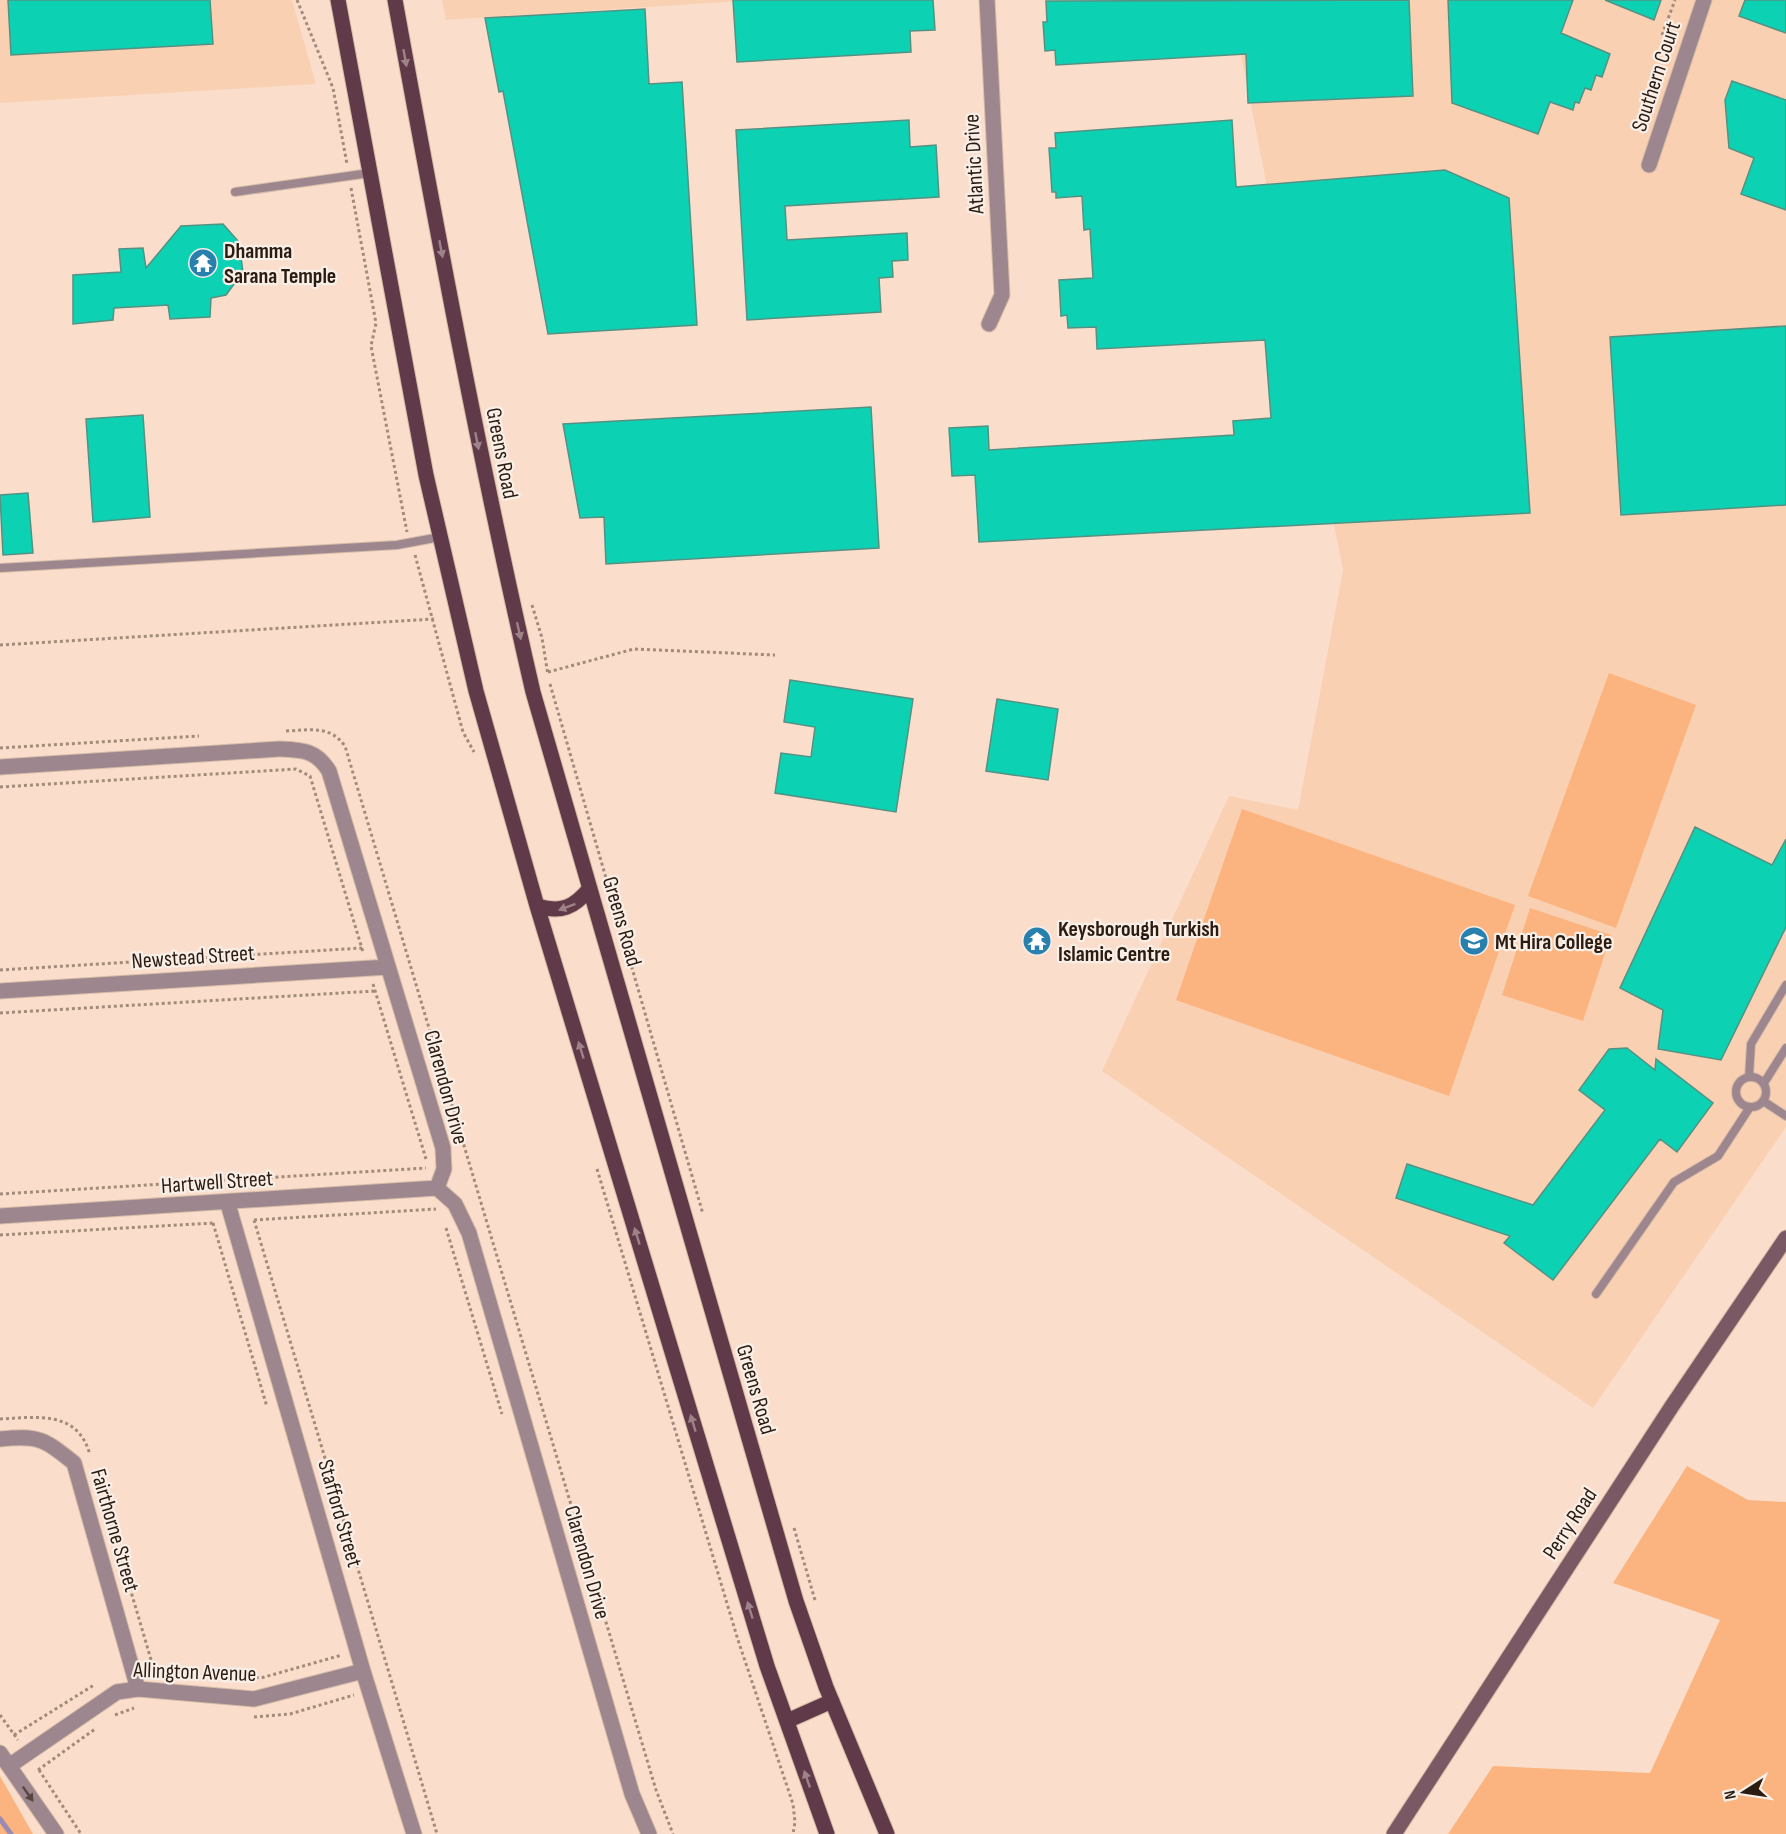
<svg xmlns="http://www.w3.org/2000/svg" width="1786" height="1834" viewBox="0 0 1786 1834" font-family="'Sofia Sans Condensed',sans-serif">
<style>
.built{fill:#fad0b2}
.green{fill:#fbb47f}
.lines{fill:none;stroke-linecap:round;stroke-linejoin:round}
.stream{stroke:#9b8bb2;stroke-width:5}
.building{fill:#0cd2b3;stroke:#559183;stroke-width:1.5}
.service-casing{stroke:#d5bba9;stroke-width:10}
.minor-casing{stroke:#d5bba9;stroke-width:17}
.secondary-casing{stroke:#d5bba9;stroke-width:17}
.primary-casing{stroke:#d5bba9;stroke-width:17}
.path{stroke:#a28b7b;stroke-width:3;stroke-dasharray:3 3;stroke-linecap:butt}
.service{stroke:#9d868d;stroke-width:8}
.minor{stroke:#9d868d;stroke-width:15}
.secondary{stroke:#7a5964;stroke-width:15}
.primary{stroke:#603a48;stroke-width:15}
.oneway{fill:#9d8288}
.oneway2{fill:#594642}
.labels{text-anchor:middle;stroke-width:4.5;stroke-linejoin:round;paint-order:stroke}
.street-label{font-size:22px;fill:#2c1c10;stroke:#f9efe9}
.poi-label{font-size:22px;font-weight:bold;fill:#2c1c10;stroke:#f9efe9;text-anchor:start}
</style>
<rect width="100%" height="100%" fill="#fadecb"/>
<path class="built" d="M0,0H292L316,84L0,103Z
M442,0H756L446,20Z
M1230,0H1786V1127L1593,1408L1102,1071L1229,796L1298,810L1343,570Z"/>
<path class="green" d="M1609,673L1696,705L1616,928L1528,896Z
M1242,809L1515,905L1449,1096L1176,1000Z
M1530,908L1611,935L1583,1021L1502,995Z
M1687,1466L1748,1500L1786,1502V1834H1448L1493,1766L1650,1773L1720,1620L1613,1583Z
M0,1776L33,1834H0Z"/>
<g class="lines">
<path class="stream" d="M0,1819L11,1834"/>
</g>
<path class="building" d="M8,0H210L213,44L11,55Z
M733,0H933L935,30L910,31L911,52L737,62Z
M1409,0L1413,96L1248,103L1246,54L1056,65L1055,50L1045,51L1043,22H1047L1046,1Z
M1448,0H1573L1561,33L1610,54L1602,77L1596,75L1591,90L1585,88L1579,103L1575,102L1573,110L1550,102L1538,134L1452,103Z
M1605,0H1661L1654,20Z
M1745,0H1786V33L1739,16Z
M645,9L649,84L682,82L697,325L548,334L503,91L499,92L485,18Z
M1732,81L1786,100V210L1741,194L1754,158L1729,148L1725,100Z
M909,120L910,147L936,145L939,197L785,206L787,240L907,233L908,260L892,261L893,277L879,278L881,312L747,320L736,130Z
M1232,120L1236,187L1445,170L1509,198L1530,513L979,542L975,475L952,476L949,428L988,426L989,450L1234,435L1233,421L1271,418L1265,340L1097,349L1096,327L1068,328L1067,315L1061,316L1059,280L1093,278L1090,229L1084,230L1082,196L1056,198V192H1052L1049,148H1056L1055,133Z
M223,224L239,242L243,272L226,295L211,298L210,317L170,319L168,305L114,308L113,320L73,324V275L121,272L119,249L143,248L146,268L181,226Z
M1786,326V505L1621,515L1610,337Z
M871,407L879,548L606,564L604,517L580,518L563,424Z
M143,415L150,517L93,522L86,419Z
M28,493L33,553L3,555L0,495Z
M790,680L913,699L896,812L775,793L781,753L811,757L815,727L784,722Z
M997,699L1058,709L1048,780L986,771Z
M1695,827L1772,865L1786,839V927L1721,1060L1658,1049L1663,1010L1620,988Z
M1627,1048L1655,1070L1656,1059L1713,1103L1677,1152L1660,1139L1553,1280L1504,1243L1510,1236L1396,1198L1407,1164L1533,1205L1605,1110L1579,1090L1609,1049Z"/>
<g class="lines">
<g class="service-casing">
<path id="service" d="M235,192L370,173
M0,568L397,545L440,537
M1736 1092a15 15 0 1 1 30 0a15 15 0 1 1-30 0Z
M1749,1077L1751,1044L1786,985
M1764,1083L1786,1048
M1763,1101L1786,1116
M1596,1294L1674,1182L1718,1156L1750,1107"/>
</g>
<g class="minor-casing">
<path id="minor" d="M987,0L1002,295L989,324
M1649,165L1704,0
M0,767L279,749C303,750 316,750 329,771L443,1148L444,1169L437,1188
M0,991L388,967
M437,1188L455,1204L469,1233L632,1794L649,1834
M228,1204L363,1671L414,1834
M0,1216L437,1188
M0,1439C39,1435 44,1439 74,1463L138,1689
M0,1753L56,1834
M9,1766L117,1692L138,1689L254,1699L363,1671"/>
</g>
<g class="secondary-casing">
<path id="secondary" d="M1394,1834L1672,1406L1786,1238"/>
</g>
<g class="primary-casing">
<path id="primary" d="M338,0L426,475L476,691L537,906L767,1666L827,1834
M395,0C437,232 480,463 533,692L796,1601L826,1687L887,1834
M537,906C561,913 574,908 590,888
M787,1721L832,1701"/>
</g>
<path class="path" d="M297,0L333,88L347,164
M1662,35L1675,0
M351,188L376,323L371,346L407,532
M415,555L463,732L474,752
M532,605L542,638L548,675
M0,645L434,619
M548,672L634,649L775,655
M550,684L703,1214
M286,731C310,730 330,725 345,746L656,1790L673,1834
M0,748L199,736
M0,787L296,769L310,776L363,952
M0,970L362,948
M373,984L426,1159
M0,1013L375,991
M597,1169L738,1640L793,1804L795,1822L793,1834
M0,1194L426,1168
M254,1220L437,1834
M254,1220L436,1209
M213,1223L267,1407
M446,1228L502,1414
M0,1235L214,1223
M0,1419C37,1417 78,1410 90,1455
M108,1513L154,1670
M794,1528L815,1600
M148,1670L261,1678L342,1655
M0,1715L18,1740
M115,1715L134,1708
M254,1717L290,1714L354,1695
M14,1735L94,1685
M38,1770L95,1729
M39,1770L81,1834"/>
<use href="#service" class="service"/>
<use href="#minor" class="minor"/>
<use href="#secondary" class="secondary"/>
<use href="#primary" class="primary"/>
</g>
<defs><path id="oneway-solid" d="M-6-.8H1V-3.2L6.5 0L1 3.2V.8H-6Z" transform="scale(1.5)"/></defs>
<g class="oneway">
<use href="#oneway-solid" transform="translate(405 58) rotate(80)"/>
<use href="#oneway-solid" transform="translate(441 249) rotate(79)"/>
<use href="#oneway-solid" transform="translate(477 441) rotate(79)"/>
<use href="#oneway-solid" transform="translate(519 631) rotate(77)"/>
<use href="#oneway-solid" transform="translate(567 907) rotate(159)"/>
<use href="#oneway-solid" transform="translate(581 1050) rotate(-107)"/>
<use href="#oneway-solid" transform="translate(637 1236) rotate(-107)"/>
<use href="#oneway-solid" transform="translate(693 1423) rotate(-107)"/>
<use href="#oneway-solid" transform="translate(750 1610) rotate(-107)"/>
<use href="#oneway-solid" transform="translate(807 1779) rotate(-109)"/>
</g>
<use class="oneway2" href="#oneway-solid" transform="translate(28 1794) rotate(55)"/>
<defs>
<g id="temple-disc" transform="scale(1.5)"><circle r="9.5" fill="#2880ae" stroke="#f9efe9"/><path d="M0-6L5-2H3V0L6.5 2.5H4V6H1.5V3h-3V6H-4V2.5H-6.5L-3 0V-2H-5Z" fill="#fff"/></g>
<g id="school-disc" transform="scale(1.5)"><circle r="9.5" fill="#2880ae" stroke="#f9efe9"/><path d="M0-5L7-2L0 1L-7-2ZM-4 1L0 2.5L4 1V4Q0 6-4 4Z" fill="#fff"/></g>
</defs>
<g fill-rule="evenodd">
<use href="#temple-disc" x="203" y="263"/>
<use href="#temple-disc" x="1037" y="941"/>
<use href="#school-disc" x="1474" y="941"/>
</g>
<g class="labels">
<g class="street-label">
<text transform="translate(1655 76) rotate(-72)" y="8">Southern Court</text>
<text transform="translate(973 164) rotate(-93)" y="8">Atlantic Drive</text>
<text transform="translate(503 453) rotate(79)" y="8">Greens Road</text>
<text transform="translate(623 921) rotate(74)" y="8">Greens Road</text>
<text transform="translate(193 956) rotate(-4)" y="8">Newstead Street</text>
<text transform="translate(447 1087) rotate(75)" y="8">Clarendon Drive</text>
<text transform="translate(217 1181) rotate(-4)" y="8">Hartwell Street</text>
<text transform="translate(757 1389) rotate(74)" y="8">Greens Road</text>
<text transform="translate(341 1513) rotate(74)" y="8">Stafford Street</text>
<text transform="translate(1569 1523) rotate(-57)" y="8">Perry Road</text>
<text transform="translate(116 1530) rotate(74)" y="8">Fairthorne Street</text>
<text transform="translate(588 1562) rotate(74)" y="8">Clarendon Drive</text>
<text transform="translate(195 1671) rotate(2)" y="8">Allington Avenue</text>
</g>
<g class="poi-label">
<text x="224" y="258">Dhamma<tspan x="224" dy="25">Sarana Temple</tspan></text>
<text x="1058" y="936">Keysborough Turkish<tspan x="1058" dy="25">Islamic Centre</tspan></text>
<text x="1495" y="949">Mt Hira College</text>
</g>
</g>
<g transform="translate(1744 1792) rotate(258)" stroke="#f9efe9" stroke-width="4.5" paint-order="stroke">
<path d="M0-4.5L10 22L0 15L-10 22Z" fill="#2c1c10"/>
<text y="-9" font-size="16" font-weight="bold" text-anchor="middle" fill="#2c1c10">N</text>
</g>
</svg>
